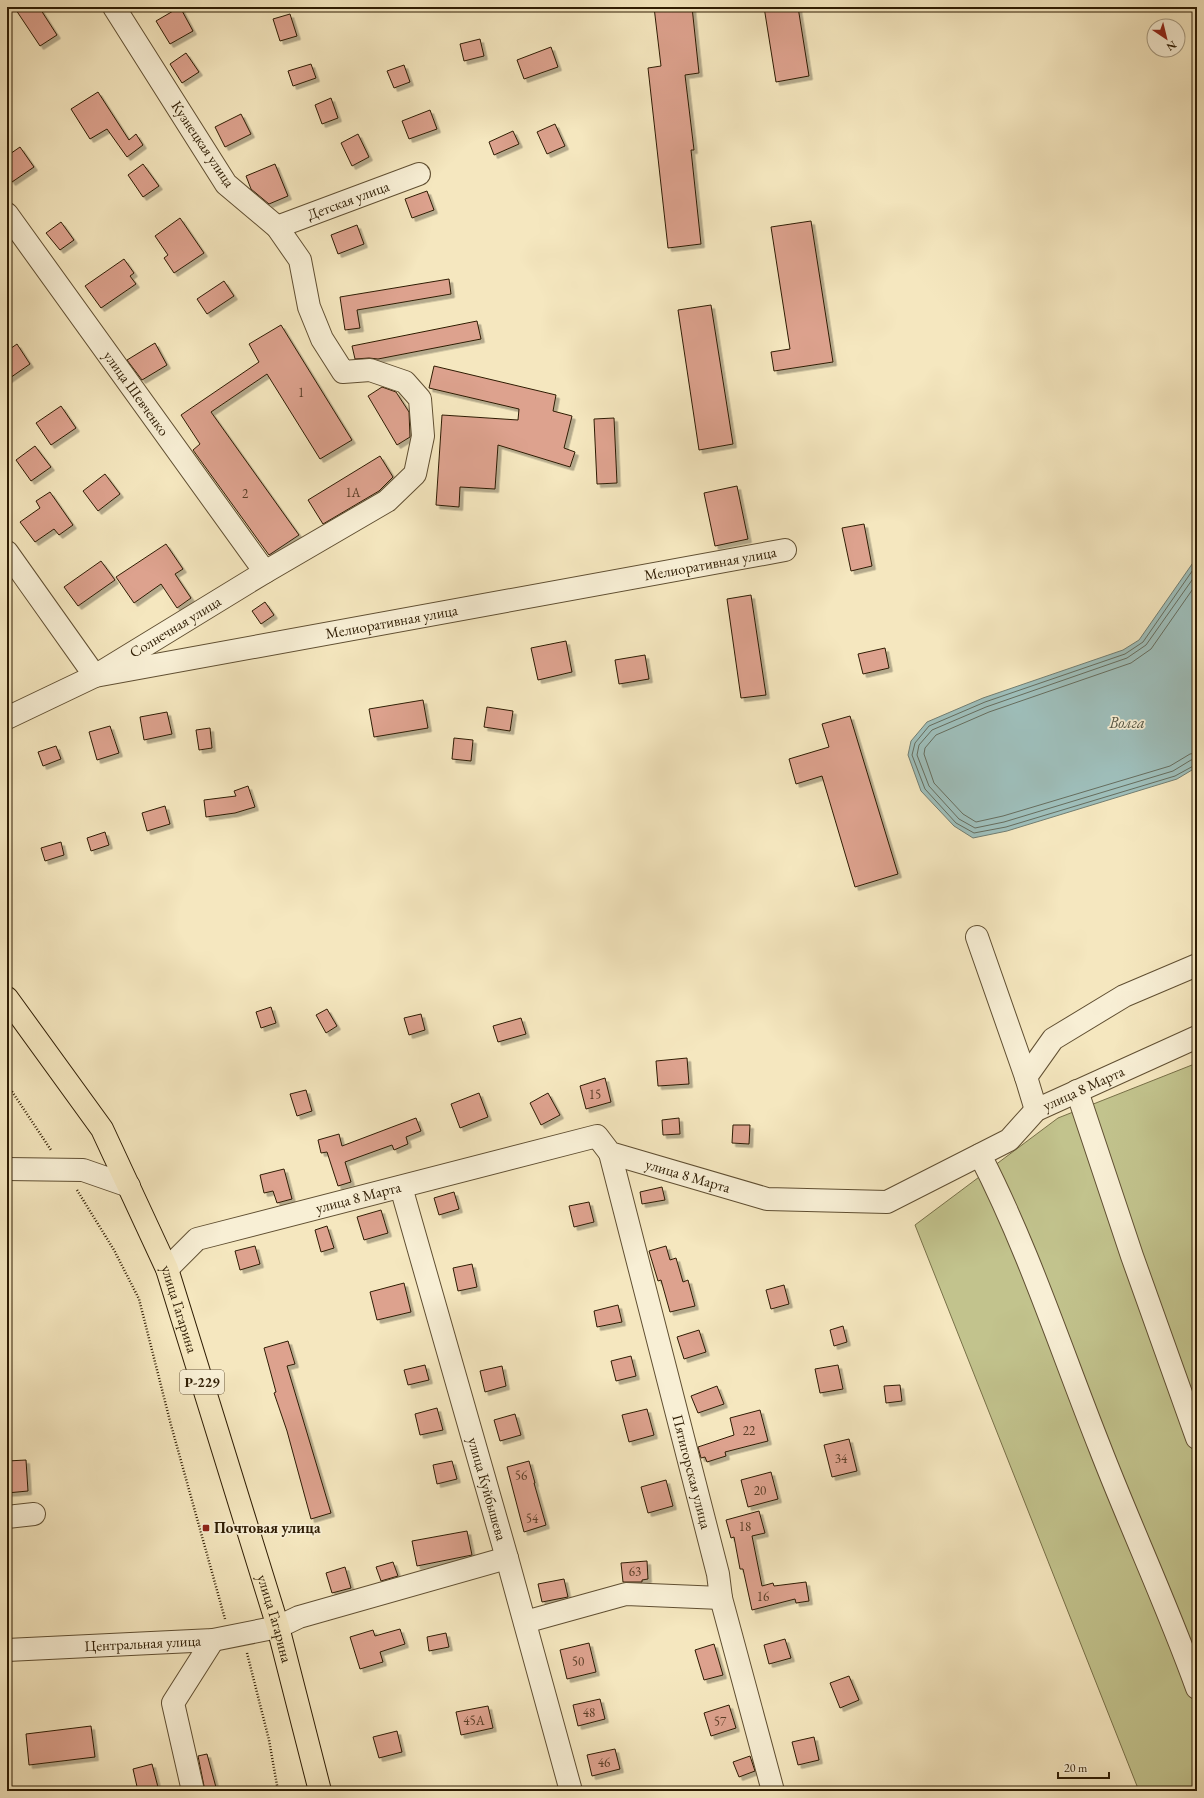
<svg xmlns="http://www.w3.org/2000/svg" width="1204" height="1798" viewBox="0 0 1204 1798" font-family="'EB Garamond',serif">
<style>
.green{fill:#c2c38d;stroke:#787048}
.water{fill:#9ebeba;stroke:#717d71}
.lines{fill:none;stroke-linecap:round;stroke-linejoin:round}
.shore{stroke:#666d5e;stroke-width:1}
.building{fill:#dda28e;stroke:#2e1c03;filter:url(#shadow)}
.minor-casing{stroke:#604f32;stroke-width:24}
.major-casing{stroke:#2e1c03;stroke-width:24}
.path{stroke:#2e1c03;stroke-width:2.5;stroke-dasharray:1 2;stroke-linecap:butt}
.minor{stroke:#f8efd5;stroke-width:22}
.major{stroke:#f5e7bf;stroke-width:22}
.poi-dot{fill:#8f2418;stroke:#f8efd5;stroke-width:1.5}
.labels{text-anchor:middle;stroke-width:3.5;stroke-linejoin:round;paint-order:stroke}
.number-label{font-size:13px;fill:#5a3e26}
.shield{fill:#f8efd5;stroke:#6b5b42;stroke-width:1}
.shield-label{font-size:14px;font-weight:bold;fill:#2e1c03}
.street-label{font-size:15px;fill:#2e1c03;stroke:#f8efd5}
.poi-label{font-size:15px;font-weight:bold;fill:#2e1c03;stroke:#f8efd5;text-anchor:start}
.water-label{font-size:16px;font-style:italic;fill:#555543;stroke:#f8efd5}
</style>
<defs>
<filter id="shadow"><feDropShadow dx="3.5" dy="3.5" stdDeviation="0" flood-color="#0004"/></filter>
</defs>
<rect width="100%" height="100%" fill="#f5e7bf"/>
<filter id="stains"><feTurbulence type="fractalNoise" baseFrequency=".005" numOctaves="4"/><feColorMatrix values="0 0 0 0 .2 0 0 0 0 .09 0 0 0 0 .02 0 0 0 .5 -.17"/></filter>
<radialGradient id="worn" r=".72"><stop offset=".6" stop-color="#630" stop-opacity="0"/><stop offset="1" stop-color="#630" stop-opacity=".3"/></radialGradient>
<path class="green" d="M1197,1063V1791H1139L915,1225L1058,1118Z"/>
<path class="water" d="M1197,557V767L1177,779L1007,831L973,838L954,826L921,791L908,755L911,741L927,722L983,698L1123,650L1139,640Z"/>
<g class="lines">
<path class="shore" d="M1197,564L1143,642L1125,654L985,702L929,726L915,743L912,755L925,789L956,823L974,833L1006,827L1175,776L1197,764
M1197,573L1146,645L1127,658L986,707L932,730L919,745L917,755L929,786L959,819L975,828L1004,822L1173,771L1191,760L1197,759
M1197,583L1151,649L1131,663L989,712L936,735L925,748L924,754L934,783L963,814L976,822L1003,816L1170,766L1190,754L1197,753"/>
</g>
<path class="building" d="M14,7H39L57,35L40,46Z
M180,7L193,31L170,44L156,21Z
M654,7H692L699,73L685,75L694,150H691L701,244L668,248L648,68L661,66Z
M764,7H798L809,76L776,82Z
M290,14L297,36L280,41L273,19Z
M480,39L484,56L464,61L460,44Z
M551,47L558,67L524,79L517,60Z
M186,53L199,72L182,83L170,64Z
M311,64L316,78L293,86L288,71Z
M404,65L410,82L394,88L387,71Z
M98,92L129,140L136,134L143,145L127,157L107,129L90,139L71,109Z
M331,98L338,118L322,124L315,105Z
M430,110L437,129L409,139L402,121Z
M241,114L251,134L225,147L215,127Z
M555,124L565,146L547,154L537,132Z
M513,131L519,144L494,155L489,142Z
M358,134L369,157L352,166L341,143Z
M20,147L34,167L12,182L7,175V156Z
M143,164L159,186L143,197L128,175Z
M275,164L288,196L269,204L251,189L246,176Z
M427,191L434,210L412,218L405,199Z
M180,218L204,253L174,273L164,258L168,255L155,236Z
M811,221L833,362L774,371L771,352L790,349L771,227Z
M61,222L74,240L60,250L46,233Z
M357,225L364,244L338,254L331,235Z
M124,259L134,273L130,276L136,284L101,308L85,286Z
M449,279L451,294L357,310L360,328L345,330L340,297Z
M224,281L234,296L207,314L197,299Z
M711,305L733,444L699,450L678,310Z
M477,321L481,339L378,359L369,358L355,359L352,346Z
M281,325L352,440L320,459L267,374L211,412L299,535L269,555L193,450L200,444L181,415L259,362L249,344Z
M155,343L167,365L142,380L127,360Z
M17,344L30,364L7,380V351Z
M434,366L556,395L553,411L572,416L564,448L575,452L570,467L498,445L495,489L460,487L459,507L436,505L442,415L518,420L519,409L429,388Z
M382,387L396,392L409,412L410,437L397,445L368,396Z
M61,406L76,428L51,445L36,423Z
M614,418L617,483L597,484L594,419Z
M35,446L51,467L31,481L16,460Z
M380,456L393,477L379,491L323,524L308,500Z
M105,474L120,494L98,511L83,491Z
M737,486L748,539L715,546L704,493Z
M50,492L73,525L59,535L54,529L35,542L20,522L40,508L36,501Z
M864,524L872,566L851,571L842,528Z
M166,544L183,569L175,574L191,598L177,608L161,584L134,603L116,577Z
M101,561L115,580L78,606L64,587Z
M751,595L766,695L741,698L727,599Z
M265,602L274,615L261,624L252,611Z
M566,641L572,672L538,680L531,648Z
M885,648L889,668L863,674L858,654Z
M645,655L649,679L619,684L615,660Z
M423,700L428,728L374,737L369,709Z
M487,707L513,711L510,731L484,727Z
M167,712L172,734L144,740L140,717Z
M850,716L898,874L855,887L822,776L796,784L789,759L829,747L822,724Z
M110,726L119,753L97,760L89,732Z
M210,728L212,748L199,750L196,730Z
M454,738L473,740L471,761L452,759Z
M56,746L61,759L43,766L38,752Z
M248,786L255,807L235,813L206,817L204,800L236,796L234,791Z
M165,806L170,824L147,831L142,813Z
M105,832L109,845L91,851L87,838Z
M61,842L64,855L45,861L41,848Z
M271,1007L276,1023L261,1028L256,1012Z
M327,1009L337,1026L326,1033L316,1015Z
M421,1014L425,1030L409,1035L404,1018Z
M521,1018L526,1034L498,1042L493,1026Z
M687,1058L689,1084L658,1086L656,1061Z
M605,1078L611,1102L586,1109L580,1086Z
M306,1090L312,1111L297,1116L290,1094Z
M479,1093L488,1117L460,1128L451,1104Z
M548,1093L560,1115L541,1125L530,1103Z
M416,1118L421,1131L406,1137L408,1144L394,1150L392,1145L345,1162L351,1182L338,1186L327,1152L321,1153L318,1140L339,1134L342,1146Z
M679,1118L680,1134L663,1135L662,1120Z
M733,1125H750L749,1144L732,1143Z
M284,1169L292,1199L277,1203L273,1191L264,1193L260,1175Z
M662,1187L665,1200L642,1204L640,1192Z
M454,1192L459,1209L439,1215L434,1198Z
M589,1202L594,1222L574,1227L569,1206Z
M381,1210L388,1233L364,1240L357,1217Z
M327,1226L334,1248L321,1252L315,1230Z
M255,1246L260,1264L240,1270L235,1251Z
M666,1246L670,1260L676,1258L683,1282L688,1280L695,1306L670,1312L661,1280L658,1281L649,1251Z
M472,1264L477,1287L458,1291L453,1268Z
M404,1283L411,1312L377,1320L370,1292Z
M784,1285L789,1304L771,1309L766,1290Z
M618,1305L622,1322L597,1327L594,1311Z
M843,1326L847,1342L834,1346L830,1330Z
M699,1330L706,1352L684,1359L677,1337Z
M288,1341L295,1364L287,1366L331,1513L311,1519L287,1431L274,1393L276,1392L264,1348Z
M631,1356L636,1376L616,1381L611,1361Z
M425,1365L429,1380L408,1385L404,1370Z
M838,1365L843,1389L820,1393L815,1369Z
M502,1366L506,1386L485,1392L480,1371Z
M900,1385L902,1401L886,1403L884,1386Z
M717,1386L724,1404L698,1413L691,1396Z
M437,1408L443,1430L420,1435L415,1414Z
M647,1409L654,1435L629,1442L622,1415Z
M760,1410L768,1441L725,1452L726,1456L707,1462L705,1457L701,1458L698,1447L734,1435L730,1418Z
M515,1414L521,1435L500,1441L494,1420Z
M849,1439L857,1471L832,1477L824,1445Z
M26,1460L28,1491L7,1493V1461Z
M452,1461L457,1479L437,1484L433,1465Z
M529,1461L535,1483H534L546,1525L524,1532L507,1467Z
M771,1472L778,1499L748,1507L741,1480Z
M666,1480L673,1506L648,1513L641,1487Z
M759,1511L765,1533L752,1536L762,1586L773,1583L774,1586L806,1582L809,1601L796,1603L795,1599L752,1610L743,1569H740L734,1537L731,1538L726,1520Z
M467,1531L472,1555L417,1566L412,1541Z
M647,1561L648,1579L642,1580V1582H623L621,1563Z
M393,1562L398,1576L381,1581L376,1567Z
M345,1567L351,1588L332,1593L326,1573Z
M564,1579L568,1597L542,1602L538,1584Z
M400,1629L405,1644L380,1652L383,1662L360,1669L350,1637L373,1630L375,1636Z
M446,1633L449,1647L429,1651L427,1637Z
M785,1639L791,1658L769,1664L764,1645Z
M589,1643L596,1672L567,1679L560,1650Z
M714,1644L723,1675L704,1680L695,1650Z
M849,1676L859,1700L840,1708L830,1683Z
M600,1699L605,1719L578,1726L573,1705Z
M729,1705L736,1728L711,1736L704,1713Z
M488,1706L493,1728L461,1735L456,1712Z
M91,1726L95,1757L29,1765L26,1734Z
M397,1731L402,1752L379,1758L373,1737Z
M814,1737L819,1760L798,1765L792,1742Z
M615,1749L620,1769L592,1776L587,1755Z
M207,1754L217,1791H205L198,1756Z
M750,1756L755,1771L739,1777L733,1762Z
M152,1764L159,1791H138L133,1769Z"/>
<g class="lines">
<g class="minor-casing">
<g id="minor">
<path id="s1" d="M7,214L265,572"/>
<path id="s2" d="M277,227L419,174"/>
<path id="s3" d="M7,552L95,676L265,572L387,501L415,474L423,436L420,399L405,382L370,370L343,372L322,339L309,307L300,260L277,227L226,184L114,7"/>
<path id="s4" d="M7,718L95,676L785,550"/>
<path d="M977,937L1026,1077"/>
<path d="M1077,1091L1132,1256L1197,1438"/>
<path d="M1036,1110L1026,1077L1053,1039L1124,996L1197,965"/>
<path id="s5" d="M610,1153L718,1574L721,1598L773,1791"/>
<path d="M980,1155C1028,1248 1061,1350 1100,1448C1131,1528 1168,1607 1197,1688"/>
<path d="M7,1169L83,1170L129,1186"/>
<path id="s6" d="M401,1187L507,1558L571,1791"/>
<path id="s7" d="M167,1269L197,1239L597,1136L610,1153L767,1199L887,1202L1009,1140L1036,1110L1197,1037"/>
<path d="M7,1517L34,1514"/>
<path d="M525,1622L626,1594L721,1598"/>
<path id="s8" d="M7,1650L213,1640L278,1627L299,1617L507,1558"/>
<path d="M193,1791L173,1703L213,1640"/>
</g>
</g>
<g class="major-casing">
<g id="major">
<path id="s9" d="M7,998L102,1129L167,1269L278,1627L320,1791"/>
</g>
</g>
<path class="path" d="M7,1084L51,1150
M77,1190L114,1250L139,1299L171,1425L225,1619
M247,1653L269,1740L278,1791"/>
<use href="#minor" class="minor"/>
<use href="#major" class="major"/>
</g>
<rect class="poi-dot" x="202" y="1524" width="8" height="8" rx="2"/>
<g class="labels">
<g class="number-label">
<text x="301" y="397">1</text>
<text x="353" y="497">1А</text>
<text x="245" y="498">2</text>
<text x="595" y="1099">15</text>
<text x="749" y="1435">22</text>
<text x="841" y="1463">34</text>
<text x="521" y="1480">56</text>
<text x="760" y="1495">20</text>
<text x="532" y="1523">54</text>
<text x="745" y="1531">18</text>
<text x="635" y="1576">63</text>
<text x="763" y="1601">16</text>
<text x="578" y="1666">50</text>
<text x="589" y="1717">48</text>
<text x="474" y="1725">45А</text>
<text x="720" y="1726">57</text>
<text x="604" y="1767">46</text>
</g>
<rect class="shield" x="180" y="1370" width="44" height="24" rx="3"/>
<g class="shield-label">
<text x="202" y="1387">Р-229</text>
</g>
<g class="street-label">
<text transform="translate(203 144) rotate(56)" y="5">Кузнецкая улица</text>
<text dy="5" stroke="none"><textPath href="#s2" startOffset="76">Детская улица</textPath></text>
<text dy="5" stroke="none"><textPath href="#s1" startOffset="221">улица Шевченко</textPath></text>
<text dy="5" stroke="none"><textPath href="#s4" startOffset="723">Мелиоративная улица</textPath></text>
<text dy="5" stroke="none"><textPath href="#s4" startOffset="399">Мелиоративная улица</textPath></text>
<text dy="5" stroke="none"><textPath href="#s3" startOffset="246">Солнечная улица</textPath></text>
<text dy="5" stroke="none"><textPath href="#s7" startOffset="990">улица 8 Марта</textPath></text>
<text dy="5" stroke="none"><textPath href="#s7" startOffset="558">улица 8 Марта</textPath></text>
<text dy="5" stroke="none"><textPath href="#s7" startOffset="209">улица 8 Марта</textPath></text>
<text dy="5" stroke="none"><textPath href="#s9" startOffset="358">улица Гагарина</textPath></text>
<text dy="5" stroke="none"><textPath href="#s5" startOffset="329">Пятигорская улица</textPath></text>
<text dy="5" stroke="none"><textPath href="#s6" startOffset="314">улица Куйбышева</textPath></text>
<text dy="5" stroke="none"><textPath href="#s9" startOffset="682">улица Гагарина</textPath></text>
<text dy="5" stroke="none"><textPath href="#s8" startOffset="136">Центральная улица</textPath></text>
</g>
<g class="poi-label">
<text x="214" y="1533">Почтовая улица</text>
</g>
<g class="water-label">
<text x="1127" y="728">Волга</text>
</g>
</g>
<rect width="1204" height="1798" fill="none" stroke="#f5e7bf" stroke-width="24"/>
<rect x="8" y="8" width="1188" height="1782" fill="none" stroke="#2e1c03" stroke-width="2"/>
<rect x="12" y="12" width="1180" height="1774" fill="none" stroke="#2e1c03"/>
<g transform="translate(1166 38) rotate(145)"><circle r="19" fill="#f8efd5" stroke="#a79b81"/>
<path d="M0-3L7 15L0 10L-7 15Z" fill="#8f2418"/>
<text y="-6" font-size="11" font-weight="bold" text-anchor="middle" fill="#2e1c03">N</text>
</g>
<path d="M1058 1772v6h51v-6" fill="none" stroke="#2e1c03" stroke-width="2"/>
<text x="1064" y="1772" font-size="12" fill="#2e1c03" stroke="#f8efd5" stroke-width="3" paint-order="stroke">20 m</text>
<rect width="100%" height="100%" filter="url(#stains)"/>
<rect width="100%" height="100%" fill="url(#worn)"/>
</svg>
